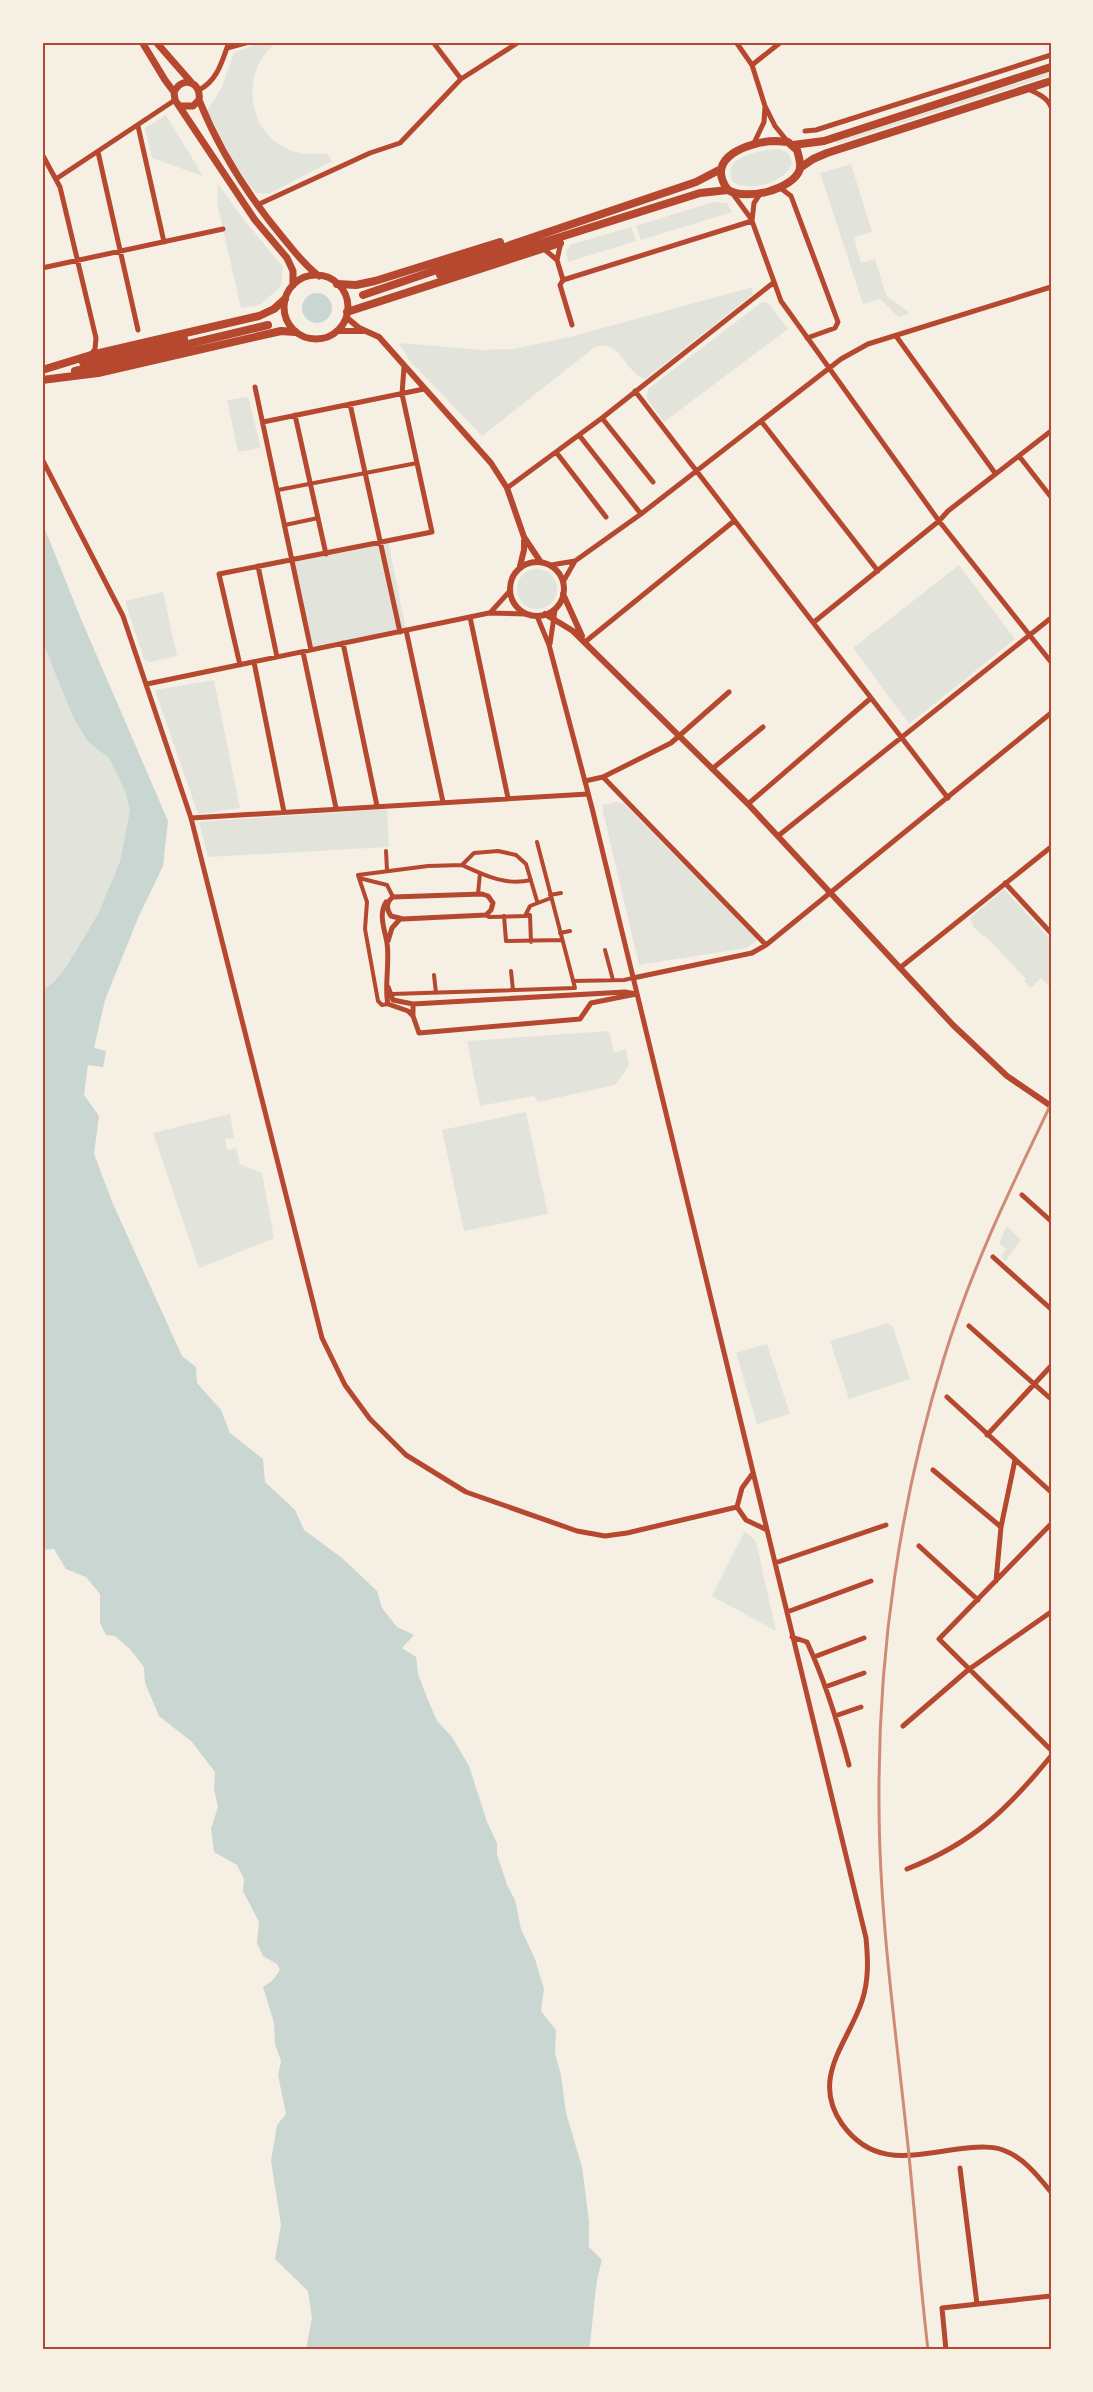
<svg xmlns="http://www.w3.org/2000/svg" width="1093" height="2392" viewBox="0 0 1093 2392" font-family="'Noto Serif',serif">
<style>
.green{fill:#e2e4dc}
.water{fill:#c9d6d2}
.lines{fill:none;stroke-linecap:round;stroke-linejoin:round}
.pedestrian{stroke:#b5482f;stroke-width:4}
.minor{stroke:#b5482f;stroke-width:5}
.tertiary{stroke:#b5482f;stroke-width:6}
.secondary{stroke:#b5482f;stroke-width:7}
.trunk{stroke:#b5482f;stroke-width:8}
.rail{stroke:#cf8b77;stroke-width:3}
.neatline{fill:none;stroke:#b5482f;stroke-width:2}
</style>
<rect width="100%" height="100%" fill="#f6efe4"/>
<path class="green" d="M256,42H277C240,70 245,132 290,150C302,155 314,154 327,154L332,161L269,194L256,193L238,170L207,111L222,87L234,53L252,46Z
M1051,72V75L836,144V142Z
M166,115L203,176L152,158L145,128Z
M780,149L789,154L792,163C787,182 749,193 733,182C719,157 763,149 780,149Z
M851,164L872,232L854,237L861,263L875,259L886,295L910,313L899,317L880,299L863,304L820,173Z
M218,184L244,220L283,267L281,286L260,305L241,308L217,203Z
M713,202L727,203L732,212L641,240L636,226Z
M631,227L636,241L568,262L566,252L570,245Z
M753,287L752,295L645,379C624,372 621,339 595,347L482,436L409,360L399,343L481,350L514,349L570,337Z
M762,302L768,303L788,329L664,422L647,399L648,389Z
M248,397L261,448L238,452L227,400Z
M388,541L406,630L311,650L293,560Z
M959,565L1015,639L909,724L853,648Z
M517 589a20 20 0 1 1 40 0a20 20 0 1 1-40 0Z
M163,592L177,656L150,662L144,659L125,601Z
M42,641L73,717L88,742L108,757L112,764L125,791L130,810L120,861L98,914L66,967L54,982L42,990Z
M214,680L240,808L198,814L155,690Z
M615,802L623,803L758,940L746,948L639,965L603,812V805Z
M387,809L389,847L208,857L199,822Z
M1004,889L1051,940V989L1041,978L1031,988L1024,981L1026,979L989,940L974,928L970,918Z
M609,1031L614,1053L626,1049L629,1066L615,1085L538,1102L534,1096L480,1106L467,1041Z
M526,1112L548,1214L464,1231L442,1130Z
M230,1114L234,1138L225,1139L227,1150L236,1148L240,1164L262,1173L274,1238L199,1268L153,1133Z
M1007,1226L1021,1240L1006,1261L1001,1256L1006,1249L999,1243Z
M888,1323L893,1327L910,1379L849,1399L830,1341Z
M767,1344L790,1414L757,1424L736,1353Z
M745,1531L756,1541L776,1631L712,1596Z"/>
<path class="water" d="M302 308a15 15 0 1 1 30 0a15 15 0 1 1-30 0Z
M42,522L81,619L168,821L163,866L138,918L105,1000L94,1048L106,1051L103,1067L88,1065L84,1095L99,1116L94,1154L113,1204L182,1356L196,1367L197,1383L221,1410L230,1433L263,1459L265,1482L295,1510L304,1530L342,1558L377,1591L382,1608L397,1627L414,1635L402,1648L416,1657L418,1674L428,1700L437,1721L452,1737L469,1766L487,1822L497,1843V1854L507,1885L515,1900L521,1929L535,1959L544,1989L541,2011L556,2030L555,2053L561,2075L566,2113L582,2167L589,2221V2247L602,2260C593,2289 594,2320 589,2350H306L312,2318L308,2291L275,2259L281,2225L271,2161L277,2125L286,2114L278,2075L281,2061L275,2044L274,2023L263,1987L273,1980L280,1970L277,1964L263,1956L257,1943L259,1922L243,1891L244,1879L237,1865L214,1852L211,1829L218,1807L214,1789L215,1772L192,1742L159,1716L145,1683L144,1667L130,1649L115,1636L106,1635L100,1623V1594L86,1577L66,1569L54,1549L42,1550V990L54,982L66,967L98,914L120,861L130,810L125,791L112,764L108,757L88,742L73,717L42,641Z"/>
<g class="lines">
<path class="pedestrian" d="M278,490L417,463
M285,525L318,518
M386,851L387,870
M462,865C484,875 505,886 531,880
M359,878L367,902L365,929L378,1001L382,1005L388,1004
M478,894L480,873
M550,895L561,893
M393,897L387,885L359,878L358,875L428,866L462,865L474,853L498,851L516,855L526,864L537,901
M486,915L489,917L525,916L530,906L551,898
M504,916L506,941L562,940
M526,916L530,915L531,942
M560,933L570,931
M605,950L613,980
M511,971L513,990
M434,975L436,993
M573,981L624,980L633,978
M392,994L575,988L537,842"/>
<path class="minor" d="M433,42L461,79
M736,42L752,65L765,106L775,126L788,142
M227,48L249,42
M752,65L781,42
M1028,89C1037,93 1048,98 1051,107
M199,90C218,80 222,61 229,42
M138,126L164,242
M805,131L816,130L1051,55
M754,143L764,122L765,107
M98,152L138,330
M42,154L60,187L96,338L95,349L91,355
M56,179L175,100
M779,187L791,196L838,322L835,328L807,338
M733,194L752,220
M760,194L754,203L752,221L781,301L939,521L1051,662
M257,205L370,153L400,143L461,79L519,42
M561,242L557,260L563,280
M544,249L557,260
M42,268L223,229
M572,325L560,285L563,280L752,221
M896,336L995,473
M255,387L311,650
M635,391L948,798
M350,404L400,632
M295,415L326,554
M602,418L653,482
M761,421L878,571
M263,422L424,389
M579,435L641,514
M556,452L606,517
M1019,456L1051,497
M42,459L123,616L191,818L322,1338L345,1385L370,1419L406,1455L466,1492L577,1531L605,1536L627,1533L737,1507
M507,488L602,418L773,283
M551,565L575,561L641,514L841,359L868,344L1051,287
M258,566L277,657
M563,582L575,561
M490,613L509,592
M537,616L549,645L592,808L866,1938C868,1959 869,1980 862,2001C848,2043 810,2078 842,2124C876,2171 918,2153 967,2148C979,2147 992,2146 1003,2150C1023,2157 1038,2176 1051,2192
M470,617L508,798
M814,622L939,521L948,511L1051,431
M406,630L443,802
M585,642L734,521
M343,643L377,806
M550,644L555,610
M303,652L336,808
M254,662L284,812
M240,665L219,574L432,532L402,394L404,367
M147,684L489,613L526,614
M712,769L763,727
M603,777L766,945
M585,781L603,777L671,743L729,692
M748,804L871,698
M191,818L588,794
M778,836L1051,618
M1005,883L1051,933
M482,894L488,896L493,903L491,910L486,915L403,919L391,916C386,909 386,902 393,897Z
M386,902C378,915 385,930 387,943C390,962 384,989 388,1004L408,1011L412,1015
M388,941L392,928L400,919
M901,967L1051,847
M633,978L752,953L766,945L1051,713
M388,987L393,1000L413,1004L625,992L636,994L591,1003L580,1019L419,1033L413,1016V1004
M1022,1195L1051,1221
M993,1257L1051,1309
M969,1326L1051,1399
M947,1397L1051,1492
M987,1435L1051,1366
M933,1470L1001,1527
M753,1473L742,1488L737,1507L746,1520L767,1530
M1051,1524L939,1639L1051,1750
M919,1546L978,1600
M775,1563L886,1525
M996,1581L1001,1527L1015,1460
M787,1612L871,1581
M792,1637L807,1642C825,1681 838,1723 849,1765
M814,1657L864,1638
M825,1687L864,1673
M835,1716L861,1707
M903,1726L968,1670L1051,1612
M907,1869C973,1843 1007,1810 1051,1756
M960,2168L977,2304
M946,2350L942,2308L1051,2296"/>
<path class="tertiary" d="M346,317L359,328L379,337L491,463L507,488L524,537L540,561
M337,331H363
M510 589a27 27 0 1 1 54 0a27 27 0 1 1-54 0Z
M520,566L524,550V541
M563,594L582,636
M545,614L573,631L748,804L953,1025L1007,1076L1051,1106"/>
<path class="secondary" d="M142,42L165,80L174,92
M156,42L191,82
M199,100C220,152 248,196 284,239C295,252 305,266 319,276
M181,106H193L199,100C202,82 182,75 174,92L175,100L255,220L287,258L293,271V285
M284 307a32 32 0 1 1 64 0a32 32 0 1 1-64 0Z"/>
<path class="trunk" d="M776,141L788,142L797,150C799,157 801,163 800,169C793,190 746,201 728,190C703,157 751,141 776,141Z
M793,145L824,141L1051,67
M800,168L813,159L827,153L1051,81
M440,275L700,193L728,190
M337,284L356,285L375,281L500,242
M363,295L696,182L721,169
M347,312L560,243
M83,362L184,339
M42,370L91,355L259,316L274,309L285,299
M75,371L268,325
M42,380L98,373L281,331L295,332"/>
<path class="rail" d="M928,2350C920,2282 915,2214 908,2146C896,2031 879,1916 879,1801C878,1652 900,1500 944,1358C971,1269 1011,1187 1051,1104"/>
</g>
<rect width="1093" height="2392" fill="none" stroke="#f6efe4" stroke-width="87"/>
<rect x="44" y="44" width="1006" height="2304" class="neatline"/>
</svg>
